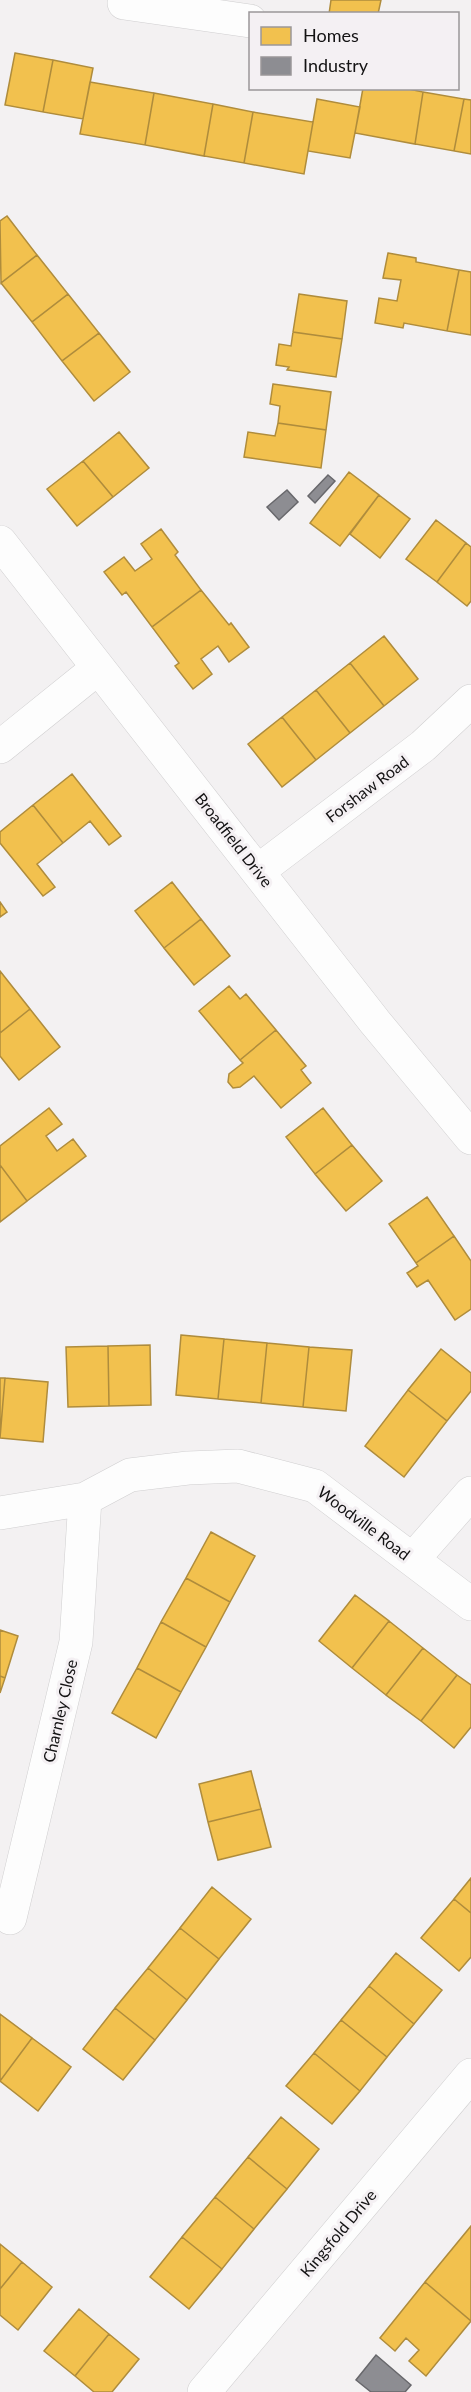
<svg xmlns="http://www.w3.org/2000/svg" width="471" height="2392" viewBox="0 0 471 2392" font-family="Lato,sans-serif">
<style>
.homes{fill:#f2c14e;stroke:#af8c3c;stroke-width:1.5}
.industry{fill:#8d8d92;stroke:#68686c;stroke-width:1.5}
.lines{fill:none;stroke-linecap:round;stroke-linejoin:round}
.street-casing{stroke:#d0cfd0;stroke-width:34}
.street{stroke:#fdfdfd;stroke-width:33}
.labels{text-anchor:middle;stroke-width:6;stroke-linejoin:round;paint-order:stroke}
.street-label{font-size:16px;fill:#131213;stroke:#f4f0f3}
</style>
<rect width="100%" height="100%" fill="#f3f1f2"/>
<path class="homes" d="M331,0H381L378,14H329Z
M15,53L53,60L43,112L5,105Z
M53,60L93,68L83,119L43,112Z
M90,82L154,93L145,145L80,134Z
M363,88H404L423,92L415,144L355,133Z
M423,92L464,99L454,151L415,144Z
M154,93L213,104L204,156L145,145Z
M317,99L360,107L350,158L308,151Z
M464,99L471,100V154L454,151Z
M213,104L253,112L244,163L204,156Z
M253,112L313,122L304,174L244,163Z
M7,216L37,255L1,283L0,221Z
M388,253L416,258V262L459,270L447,331L404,323L403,328L375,323L379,298L397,301L401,280L383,278Z
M37,255L68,294L32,322L1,283Z
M459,270L471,272V335L447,331Z
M68,294L99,333L62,361L32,322Z
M299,294L347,301L342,339L293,332Z
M293,332L342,339L336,377L287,370L289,367L276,365L279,344L291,346Z
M99,333L130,372L94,401L62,361Z
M273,384L331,392L326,430L278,423L280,406L270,404Z
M278,423L326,430L321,468L244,457L248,432L275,436Z
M119,432L149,468L113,497L83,461Z
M83,461L113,497L77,526L47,489Z
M349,472L379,495L340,546L310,523Z
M379,495L410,519L380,558L350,534Z
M436,520L466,543L437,582L406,559Z
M161,529L178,552L175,555L201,590L152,627L126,592L122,595L104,572L124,557L135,571L152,559L141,544Z
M466,543L471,547V601L467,606L437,582Z
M201,590L229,625L231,623L249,647L229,662L218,646L201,659L212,674L193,689L175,666L179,663L152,627Z
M384,636L418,679L384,706L350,663Z
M350,663L384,706L350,733L316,690Z
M316,690L350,733L316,760L282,717Z
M282,717L316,760L282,787L248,744Z
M72,774L121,836L109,845L90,821L63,843L33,805Z
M33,805L63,843L37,864L55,887L43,896L0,843V832Z
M172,882L201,919L164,948L135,911Z
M0,902L7,912L0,917Z
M201,919L230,956L194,985L164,948Z
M0,971L30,1009L0,1033Z
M229,986L240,999L246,994L276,1030L240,1060L199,1011Z
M30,1009L60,1047L19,1080L0,1056V1033Z
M276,1030L306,1066L301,1070L311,1083L281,1108L254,1076L240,1087L233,1088L228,1082L229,1074L243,1063L240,1060Z
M49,1108L62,1124L46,1136L57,1151L73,1139L86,1156L27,1201L0,1165V1146Z
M323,1108L352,1145L315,1174L286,1137Z
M352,1145L382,1181L346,1211L315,1174Z
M0,1165L27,1201L0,1222Z
M427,1197L454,1236L416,1263L389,1224Z
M454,1236L471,1261V1309L455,1320L428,1280L417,1287L407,1273L418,1266L416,1263Z
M181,1335L224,1339L218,1399L176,1395Z
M224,1339L267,1343L261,1403L218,1399Z
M267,1343L309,1347L303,1407L261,1403Z
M150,1345L151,1405L109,1406L108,1346Z
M108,1346L109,1406L68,1407L66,1347Z
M309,1347L352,1350L346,1411L303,1407Z
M441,1349L471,1373V1391L447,1421L408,1390Z
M0,1378H5L0,1437Z
M5,1378L48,1382L43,1442L0,1438Z
M408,1390L447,1421L404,1477L365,1446Z
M211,1532L255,1556L230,1602L186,1578Z
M186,1578L230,1602L206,1647L161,1622Z
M355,1595L389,1621L352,1668L319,1641Z
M389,1621L423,1648L386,1695L352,1668Z
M161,1622L206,1647L181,1692L137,1668Z
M0,1630L18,1636L5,1678L0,1676Z
M423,1648L457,1675L421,1721L386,1695Z
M137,1668L181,1692L156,1738L112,1713Z
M457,1675L471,1685V1727L454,1748L421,1721Z
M0,1676L5,1678L0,1693Z
M251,1771L261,1809L208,1822L199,1784Z
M261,1809L271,1847L218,1860L208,1822Z
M471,1878V1913L454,1899Z
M212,1887L251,1919L219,1959L180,1928Z
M454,1899L471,1913V1957L459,1971L421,1938Z
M180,1928L219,1959L187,2000L148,1968Z
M396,1953L442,1990L414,2024L369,1986Z
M148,1968L187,2000L155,2040L115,2008Z
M369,1986L414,2024L387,2057L341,2020Z
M115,2008L155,2040L123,2080L83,2049Z
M0,2014L32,2038L0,2081Z
M341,2020L387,2057L360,2091L314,2053Z
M32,2038L71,2067L38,2111L0,2081Z
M314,2053L360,2091L332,2124L286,2086Z
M281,2117L319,2149L287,2189L248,2157Z
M248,2157L287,2189L254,2229L215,2197Z
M215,2197L254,2229L222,2269L182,2237Z
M471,2226V2321L425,2282Z
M182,2237L222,2269L189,2309L150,2277Z
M0,2244L22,2262L0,2289Z
M22,2262L52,2287L18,2330L0,2315V2289Z
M425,2282L471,2321L426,2376L409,2361L419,2350L406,2338L395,2351L380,2338Z
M79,2309L109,2334L75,2376L44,2351Z
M109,2334L139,2359L112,2392H94L75,2376Z"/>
<path class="industry" d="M328,475L335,481L315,503L308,496Z
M287,490L298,502L279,520L267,507Z
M376,2355L411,2385L405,2392H371L356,2380Z"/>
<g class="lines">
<g class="street-casing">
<path id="street" d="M124,3L250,21
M0,542L375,1022L471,1138
M0,747L98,668
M258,871L423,746L471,701
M0,1513L85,1499L130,1475L188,1468L238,1466L315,1486L471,1604
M413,1559L471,1493
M10,1918L76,1642L85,1499
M204,2392L471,2075"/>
</g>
<use href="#street" class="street"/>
</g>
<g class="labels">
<g class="street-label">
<text transform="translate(367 789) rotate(-37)" y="6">Forshaw Road</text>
<text transform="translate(234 840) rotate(52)" y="6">Broadfield Drive</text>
<text transform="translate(364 1523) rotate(37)" y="6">Woodville Road</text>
<text transform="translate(60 1711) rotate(-77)" y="6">Charnley Close</text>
<text transform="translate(338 2233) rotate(-50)" y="6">Kingsfold Drive</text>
</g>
</g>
<rect x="249" y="12" width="210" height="78" fill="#f4f0f3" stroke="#9a9799" stroke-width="1.5"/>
<rect x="261" y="27" width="30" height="18" fill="#f2c14e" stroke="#9a9799" stroke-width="1.5"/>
<text x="303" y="42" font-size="18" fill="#131213">Homes</text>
<rect x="261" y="57" width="30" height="18" fill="#8d8d92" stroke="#9a9799" stroke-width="1.5"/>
<text x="303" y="72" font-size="18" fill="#131213">Industry</text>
</svg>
